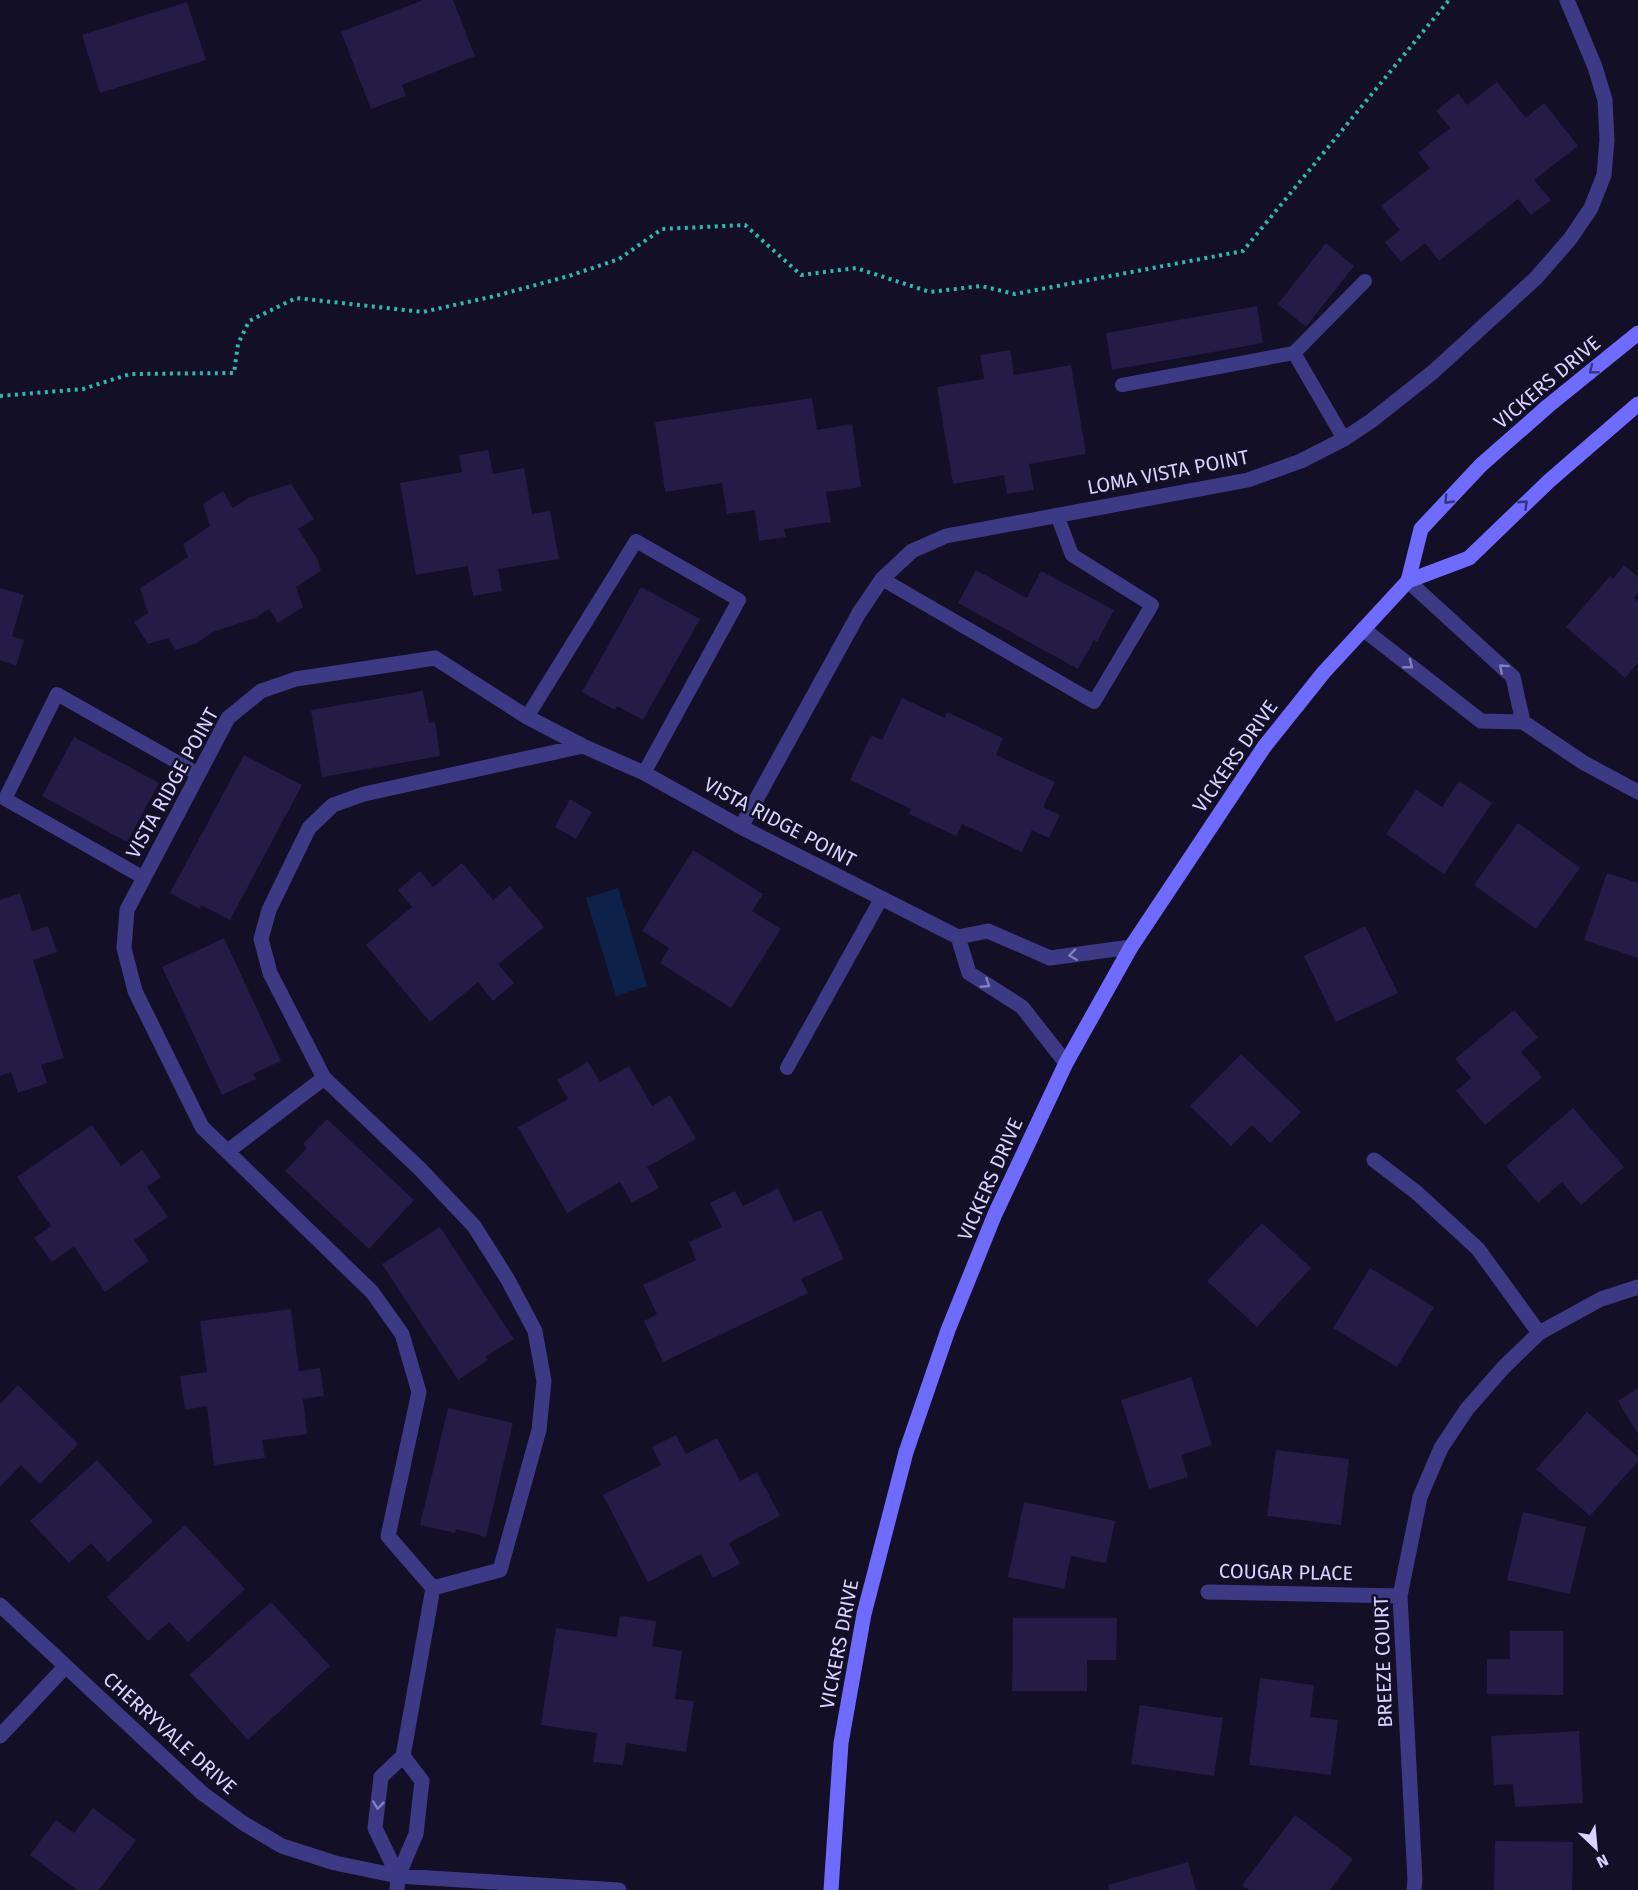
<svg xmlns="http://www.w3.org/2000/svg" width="1638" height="1890" viewBox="0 0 1638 1890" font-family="'Fira Sans',sans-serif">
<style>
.water{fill:#0c2248}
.building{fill:#241b47}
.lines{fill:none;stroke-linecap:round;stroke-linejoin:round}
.path{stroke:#2fb8b0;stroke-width:4;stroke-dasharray:3 4.5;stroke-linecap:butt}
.lane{stroke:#3d3a85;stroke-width:14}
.street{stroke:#3d3a85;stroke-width:15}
.secondary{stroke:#6f6bff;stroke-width:15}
.oneway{stroke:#38347d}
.oneway2{stroke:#837fbc}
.labels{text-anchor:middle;stroke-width:5;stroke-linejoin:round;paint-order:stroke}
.street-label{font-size:20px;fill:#d9d4ff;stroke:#130f26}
</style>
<rect width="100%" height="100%" fill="#130f26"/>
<path class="water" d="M618,888L647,986L616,996L586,898Z"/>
<path class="building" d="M423,0H453L475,56L402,85L406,96L371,109L341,32Z
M187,2L206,60L100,93L82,35Z
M1497,82L1526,118L1544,103L1578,146L1534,180L1551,200L1531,215L1518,199L1439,261L1425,243L1401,262L1385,242L1400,230L1381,206L1430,168L1418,153L1450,128L1436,111L1458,93L1467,105Z
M1326,243L1354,266L1306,327L1278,304Z
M1257,306L1263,343L1112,370L1106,333Z
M1010,350L1014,375L1071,365L1086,454L1029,464L1034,490L1007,494L1004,475L953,484L937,387L984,379L980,355Z
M812,398L817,430L852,424L861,487L826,492L831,522L784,529L786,537L759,541L755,510L727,514L722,483L665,492L655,422Z
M488,450L493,474L524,468L532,514L550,511L559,559L498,569L502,591L473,596L468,566L416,575L400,483L462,472L459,455Z
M291,484L314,519L298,529L317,558L321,571L296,587L303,607L278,623L269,609L255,618L213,632L197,643L176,650L168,638L148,644L134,622L148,613L140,588L188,557L183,544L210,526L203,504L223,491L233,508L248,498Z
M1624,565L1638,577V593L1634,598L1638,602V663L1625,678L1566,627L1610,576L1613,579Z
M976,570L1027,598L1041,571L1114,610L1097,642L1094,640L1078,669L958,603Z
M641,587L700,619L643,720L617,706L615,710L582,692Z
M0,588L24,595L12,636L24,640L16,666L0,660Z
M423,691L429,723L435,722L440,756L322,777L311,710Z
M902,698L945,718L947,712L1003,738L996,755L1055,782L1043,807L1060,815L1049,838L1032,830L1022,852L962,824L956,836L909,814L911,809L850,780L871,735L882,740Z
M74,737L159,783L127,842L42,796Z
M244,755L302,785L230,920L201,905L200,909L170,893Z
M1459,781L1492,803L1444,874L1386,834L1416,790L1442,807Z
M570,799L592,812L576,839L555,827Z
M1518,823L1580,868L1536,929L1474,885Z
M693,850L763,894L752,911L781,929L731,1008L660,963L669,948L642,931Z
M462,863L493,900L510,886L544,927L498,964L514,983L493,1001L478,982L430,1022L366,945L412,907L398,890L420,871L433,887Z
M1607,873L1638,883V958L1584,940Z
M20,893L32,931L48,926L57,952L33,960L64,1058L41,1065L47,1083L18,1093L11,1072L0,1076V900Z
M1365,926L1398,993L1336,1022L1304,956Z
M224,938L281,1061L253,1074L256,1079L222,1095L162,967Z
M1514,1010L1538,1037L1521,1052L1542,1077L1485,1125L1456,1091L1471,1078L1455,1059Z
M1241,1054L1301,1112L1270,1143L1252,1125L1231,1146L1190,1106Z
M588,1062L600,1082L629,1066L652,1106L670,1095L696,1139L647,1167L659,1188L632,1203L620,1182L567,1213L518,1127L568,1099L557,1080Z
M1573,1108L1624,1167L1581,1205L1562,1182L1538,1203L1506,1166Z
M327,1119L414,1200L369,1249L285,1171L307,1148L303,1144Z
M92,1125L121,1166L142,1150L161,1177L147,1187L168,1217L134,1240L149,1261L105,1292L74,1246L52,1262L34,1238L51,1226L17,1177Z
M778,1188L794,1222L821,1210L844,1259L801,1279L808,1293L663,1362L644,1321L657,1314L643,1285L696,1260L689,1242L722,1227L710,1203L735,1191L743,1206Z
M1262,1223L1311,1268L1257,1327L1207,1281Z
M440,1227L514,1339L485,1357L488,1360L458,1380L382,1264Z
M1370,1268L1434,1307L1397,1367L1333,1328Z
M291,1309L299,1371L320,1368L324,1396L303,1399L307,1434L262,1440L265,1458L214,1465L207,1406L185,1410L180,1376L207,1372L200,1321Z
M1191,1377L1212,1445L1181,1455L1188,1477L1149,1489L1121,1400Z
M18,1385L78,1444L40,1484L21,1465L0,1487V1404Z
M1638,1388V1434L1618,1401Z
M448,1408L513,1423L486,1537L456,1529L455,1533L420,1525Z
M1587,1412L1638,1457V1461L1590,1516L1536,1469Z
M676,1435L686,1454L717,1438L740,1481L757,1472L780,1516L729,1543L740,1564L713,1578L701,1554L648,1582L603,1495L661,1465L652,1447Z
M1276,1450L1349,1459L1341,1525L1267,1516Z
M97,1460L153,1521L108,1562L91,1543L69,1563L30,1521Z
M1024,1502L1115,1521L1106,1563L1071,1556L1064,1589L1008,1577Z
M1523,1512L1586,1527L1570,1594L1507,1580Z
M185,1525L245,1589L188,1642L169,1622L148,1641L107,1597Z
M271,1602L330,1666L248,1740L189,1675Z
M620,1616L656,1621L652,1646L682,1651L675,1699L694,1701L686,1752L626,1743L623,1765L593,1762L597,1733L541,1725L556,1628L617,1637Z
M1013,1618H1117L1116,1660H1087V1691H1012Z
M1510,1631H1563V1695L1487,1694V1659H1510Z
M1260,1678L1314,1685L1310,1717L1338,1720L1331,1775L1249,1765Z
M1140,1705L1223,1718L1214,1776L1131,1764Z
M1579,1731L1583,1803L1515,1807L1513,1784L1494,1785L1491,1736Z
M93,1808L136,1840L99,1890H77L30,1855L56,1820L74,1833Z
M1295,1815L1353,1859L1330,1890H1249L1242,1885Z
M1495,1841L1573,1842L1572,1890H1494Z
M1188,1862L1196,1890H1109L1108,1885Z"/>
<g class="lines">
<path class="path" d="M0,396L83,389L130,374L234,373L238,344L249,321L296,298L423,312L495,296L569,276L619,259L662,229L745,225L801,275L856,268L930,292L981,286L1015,294L1243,251L1449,0"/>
<path class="lane" d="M1294,353L1344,439
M1122,385L1294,353L1365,281
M882,579L1094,702L1152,605L1072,555L1057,515
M527,717L636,541L739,600L644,773
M144,878L5,799L57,694L198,774
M787,1068L881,899"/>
<path class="street" d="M1408,581L1513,677L1523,722
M1363,629L1481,721L1523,722L1584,763L1638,792
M741,827L859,613L882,579L912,551L946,536L1248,480L1301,461L1344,439L1371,421L1433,372L1536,278L1570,239L1591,208L1604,175L1607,140L1605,100L1595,67L1567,0
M958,937L969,973L1022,1007L1066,1063
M228,1151L324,1078
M1374,1160L1416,1192L1478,1249L1539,1333
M433,1588L388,1536L419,1392L402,1334L372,1292L202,1127L135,991L124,948L127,910L228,718L261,691L296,679L435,658L527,717L583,746L644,773L741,827L958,937L988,931L1050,958L1131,947
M433,1588L500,1570L539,1430L544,1381L535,1331L508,1280L474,1226L420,1169L324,1078L270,973L261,939L269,910L309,828L333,805L364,794L583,746
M1208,1592L1400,1596
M0,1605L202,1793L243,1823L282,1846L335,1863L398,1876L619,1890
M0,1736L65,1667
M398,1876L375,1828L381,1777L403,1756L433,1588
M397,1890L398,1876L416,1834L422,1781L403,1756
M1414,1890L1415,1880L1400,1596L1420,1497L1441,1448L1467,1409L1503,1368L1539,1333L1601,1299L1638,1287"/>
<path class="secondary" d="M1408,581L1421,529L1481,465L1548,406L1638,333
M831,1890L841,1743L864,1614L906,1452L948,1330L995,1214L1066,1063L1131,947L1264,747L1324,672L1408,581L1469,558L1549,481L1638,404"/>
</g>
<defs><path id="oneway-chevron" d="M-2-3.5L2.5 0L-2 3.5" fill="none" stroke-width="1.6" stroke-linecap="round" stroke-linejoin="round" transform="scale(1.5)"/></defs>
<g class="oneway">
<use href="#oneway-chevron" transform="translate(1593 370) rotate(141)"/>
<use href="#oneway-chevron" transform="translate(1448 500) rotate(134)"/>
<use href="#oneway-chevron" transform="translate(1524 504) rotate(-44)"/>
</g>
<g class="oneway2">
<use href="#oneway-chevron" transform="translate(1409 665) rotate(38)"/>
<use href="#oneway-chevron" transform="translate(1503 668) rotate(-138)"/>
<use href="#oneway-chevron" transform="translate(1073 955) rotate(172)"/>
<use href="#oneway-chevron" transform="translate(986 984) rotate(33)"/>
<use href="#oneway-chevron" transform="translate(378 1805) rotate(96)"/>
</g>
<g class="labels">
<g class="street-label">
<text transform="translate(1547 382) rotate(-40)" y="7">VICKERS DRIVE</text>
<text transform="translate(1168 472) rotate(-11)" y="7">LOMA VISTA POINT</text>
<text transform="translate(1235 756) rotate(-55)" y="7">VICKERS DRIVE</text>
<text transform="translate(172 783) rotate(-61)" y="7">VISTA RIDGE POINT</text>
<text transform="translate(780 822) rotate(28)" y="7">VISTA RIDGE POINT</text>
<text transform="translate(990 1179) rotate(-66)" y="7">VICKERS DRIVE</text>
<text transform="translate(1286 1572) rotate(1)" y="7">COUGAR PLACE</text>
<text transform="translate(839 1644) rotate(-79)" y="7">VICKERS DRIVE</text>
<text transform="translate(1383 1662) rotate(-92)" y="7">BREEZE COURT</text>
<text transform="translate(170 1733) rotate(42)" y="7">CHERRYVALE DRIVE</text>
</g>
</g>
<g transform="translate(1596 1848) rotate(154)" stroke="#130f26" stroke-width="4.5" paint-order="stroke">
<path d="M0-4.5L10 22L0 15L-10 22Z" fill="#d9d4ff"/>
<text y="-9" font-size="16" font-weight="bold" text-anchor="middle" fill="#d9d4ff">N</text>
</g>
</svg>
